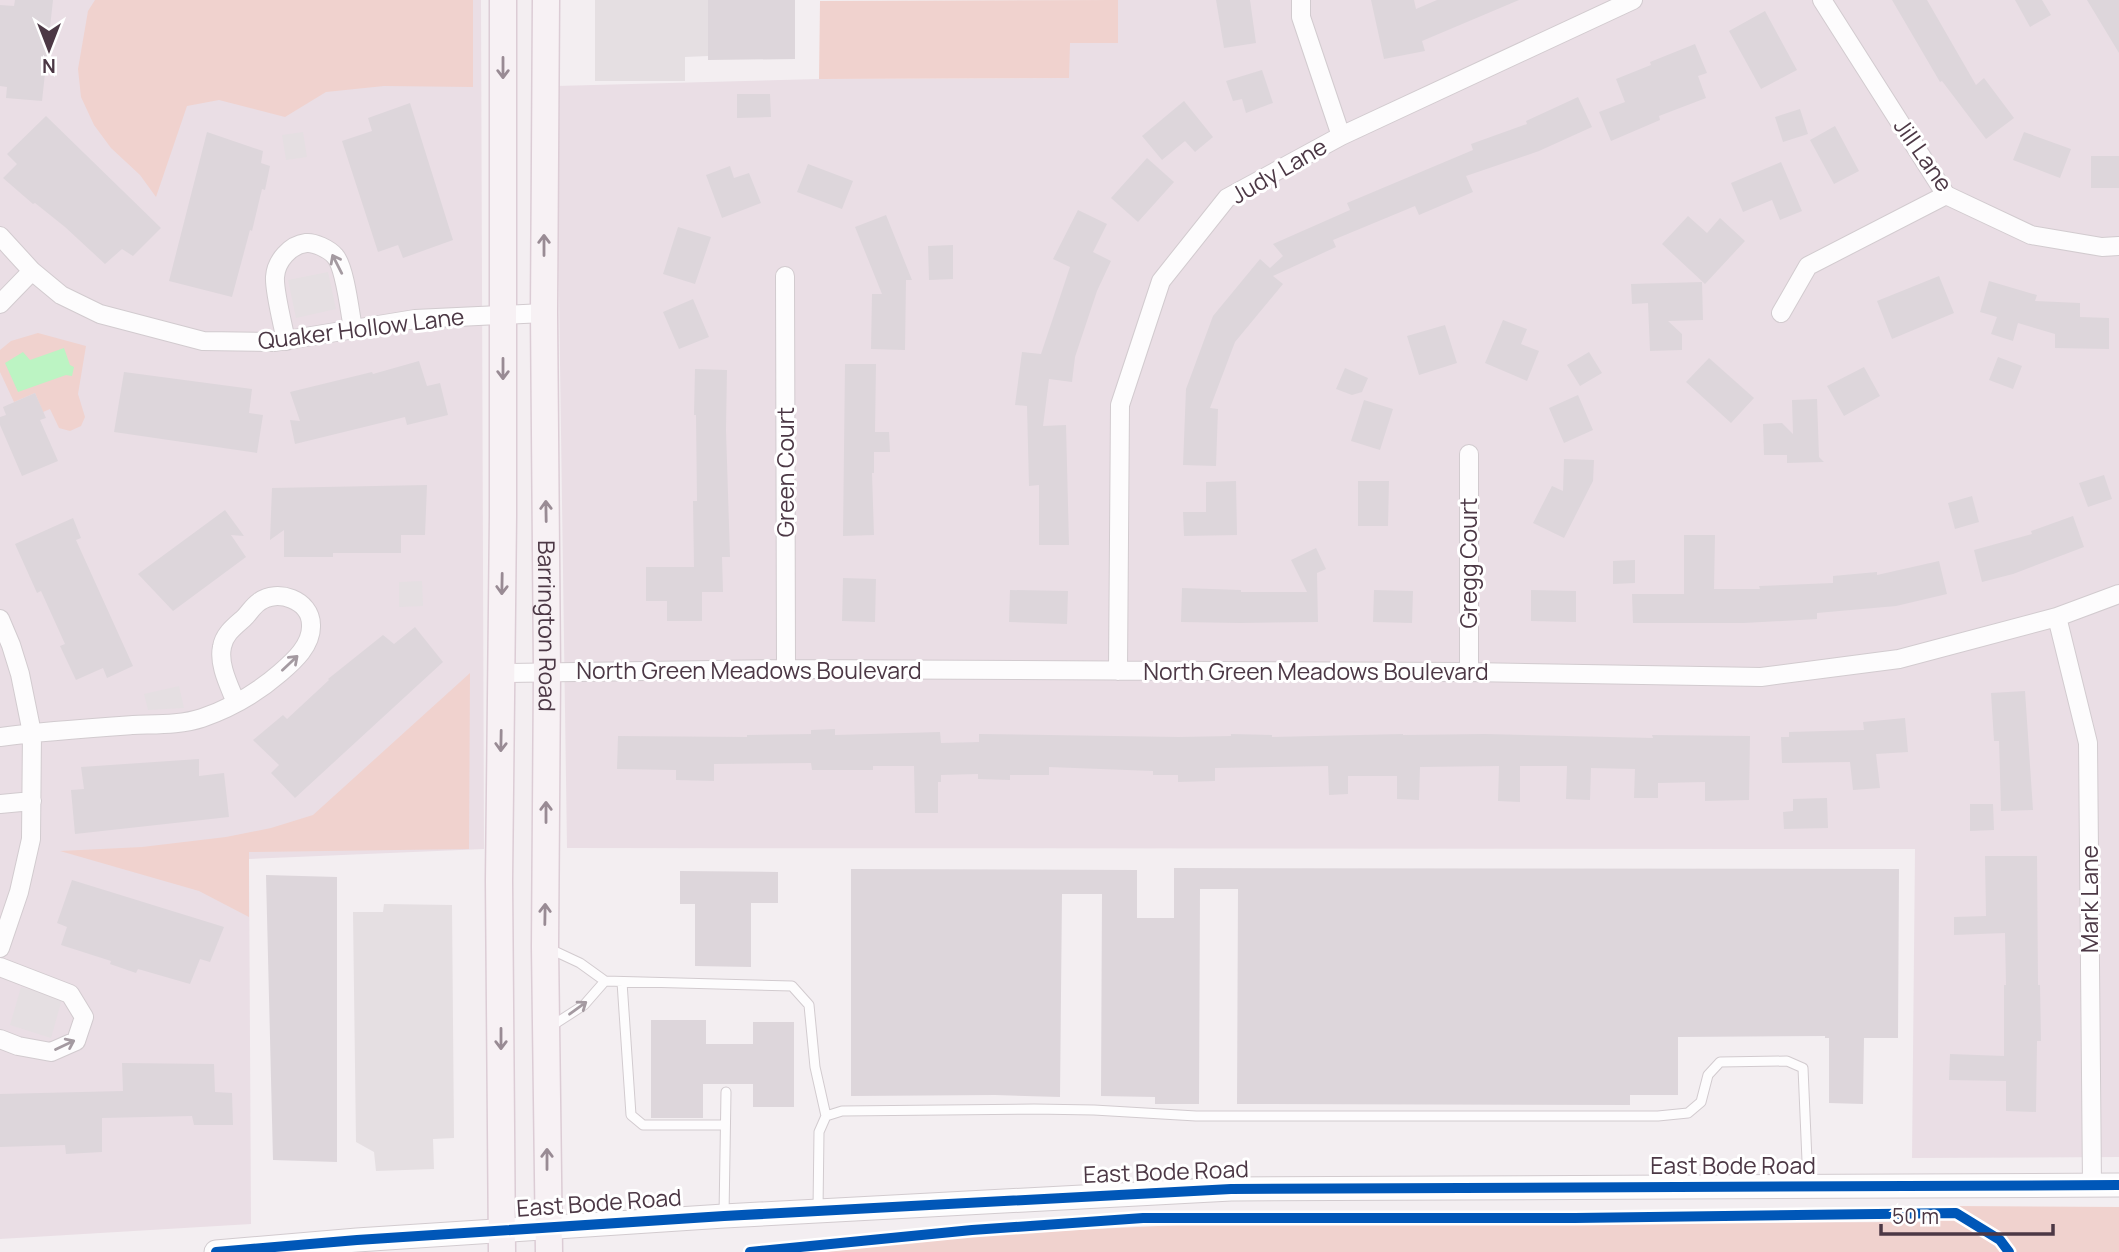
<svg xmlns="http://www.w3.org/2000/svg" width="2119" height="1252" viewBox="0 0 2119 1252" font-family="Manrope,sans-serif">
<style>
.residential{fill:#eadee5}
.green{fill:#f0d2ce}
.parking{fill:#e5dfe2}
.water{fill:#bcf4c3}
.building{fill:#ddd6db}
.lines{fill:none;stroke-linecap:round;stroke-linejoin:round}
.service-casing{stroke:#d2cbcf;stroke-width:11}
.minor-casing{stroke:#d2cbcf;stroke-width:20}
.tertiary-casing{stroke:#d2cbcf;stroke-width:25}
.secondary-casing{stroke:#dcccd5;stroke-width:29}
.service{stroke:#fdfcfd;stroke-width:9}
.minor{stroke:#fdfcfd;stroke-width:18}
.tertiary{stroke:#fdfcfd;stroke-width:23}
.secondary{stroke:#f7f1f4;stroke-width:26}
.cycleway-casing{stroke:#fff;stroke-width:15}
.cycleway{stroke:#0057b8;stroke-width:10}
.oneway{stroke:#998b94}
.oneway2{stroke:#a49aa1}
.labels{text-anchor:middle;stroke-width:6;stroke-linejoin:round;paint-order:stroke}
.street-label{font-size:23px;fill:#4c3845;stroke:#fff}
</style>
<rect width="100%" height="100%" fill="#f3eef1"/>
<path class="residential" d="M0,0H481L484,849L249,859L251,1224L0,1239Z
M1118,0H2119V1157L1912,1158L1915,849L567,848L556,86L819,79L1068,78L1069,43H1118Z"/>
<path class="green" d="M95,0H473V87L384,86L326,92L285,117L219,100L187,106L156,197L140,175L111,148L94,125L81,97L78,69L88,11Z
M1118,0V43H1070L1069,78L819,79L820,1Z
M38,333L86,346L78,394L85,417L81,426L70,431L59,428L50,409L43,412L35,393L14,402L0,372V350L11,341Z
M470,673L469,849L249,852V917L199,891L60,851L142,847L226,837L271,828L313,815Z
M1954,1206L2119,1207V1252H822L1009,1233L1179,1225L1934,1222Z"/>
<path class="parking" d="M595,0H708V56L685,57V81H595Z
M303,132L307,157L286,160L282,135Z
M328,272L336,309L296,318L288,280Z
M422,581L423,606L399,607V582Z
M179,686L184,708L148,710L144,694Z
M384,904L452,905L454,1138L433,1139L434,1169L376,1171L374,1152L356,1142L353,912H383Z
M21,987L62,999L51,1038L10,1025Z"/>
<path class="water" d="M64,348L70,365L74,367L72,376L66,375L18,392L5,363L23,352L30,360Z"/>
<path class="building" d="M15,0H53L42,101L6,98L7,87L0,86V5L14,6Z
M708,0H795V59L708,60Z
M1216,0H1250L1256,43L1224,48Z
M1371,0H1414L1416,9L1437,0H1519L1422,41L1425,51L1384,59Z
M1892,0H1927L1976,85L1984,78L2014,118L1986,139L1942,81L1940,82Z
M2015,0H2042L2051,15L2030,27Z
M2087,0H2119V53Z
M1765,11L1797,70L1761,89L1729,31Z
M1695,44L1707,73L1698,76L1706,98L1659,116L1660,120L1611,141L1599,112L1625,102L1616,79L1651,65L1650,62Z
M1262,70L1273,103L1246,113L1242,99L1233,101L1226,81Z
M737,94H770L771,117L737,118Z
M1578,97L1592,127L1539,151L1466,176L1473,192L1419,215L1415,206L1333,240L1336,247L1273,276L1283,284L1235,342L1210,408L1218,409L1216,466L1183,465L1186,389L1213,316L1260,259L1270,268L1283,256L1273,244L1350,210L1347,203L1473,150L1471,144L1527,124L1526,121Z
M1184,101L1213,137L1195,152L1185,141L1162,160L1142,136Z
M410,103L453,240L403,258L398,245L378,252L342,141L372,131L368,118Z
M1800,109L1808,134L1783,142L1775,117Z
M46,116L161,228L133,256L122,249L105,264L65,227L35,203L33,204L3,178L17,164L7,154Z
M1835,126L1859,171L1834,184L1810,140Z
M207,132L263,151L261,163L270,166L265,190L262,189L252,231L250,230L232,297L169,281Z
M2024,132L2071,149L2060,178L2013,160Z
M2091,156H2119V188H2091Z
M1147,158L1174,182L1138,222L1111,198Z
M1781,162L1802,211L1780,220L1772,200L1743,212L1731,183Z
M808,164L853,181L842,209L797,192Z
M730,166L734,178L749,173L761,203L722,218L706,175Z
M1078,210L1107,224L1093,252L1111,261L1097,291L1075,357L1072,382L1049,379L1043,426L1066,425L1069,545H1039V485L1029,486L1027,406L1015,405L1022,352L1041,354L1070,267L1053,259Z
M886,215L912,280H906L905,350L871,349L872,294H882L855,227Z
M1688,216L1707,233L1720,218L1745,241L1705,284L1662,244Z
M678,227L711,237L695,284L663,274Z
M953,245V279L929,280L928,246Z
M1939,276L1954,313L1892,339L1877,301Z
M1989,281L2037,295L2035,301L2080,303V317L2109,318V349L2055,348V334L2018,323L2013,341L1991,334L1997,317L1980,312Z
M1702,282L1703,320L1668,321L1682,334V350L1650,351L1648,303L1632,304L1631,284Z
M693,299L709,337L679,349L663,312Z
M1503,320L1527,329L1521,344L1539,351L1527,381L1485,363Z
M1445,325L1457,363L1419,375L1407,336Z
M1589,352L1602,373L1580,386L1567,365Z
M1998,357L2022,366L2013,389L1989,380Z
M1709,358L1754,398L1731,423L1686,382Z
M419,361L427,386L440,383L448,415L407,425L405,417L295,444L290,420L300,421L290,392L372,372L373,374Z
M845,364H876L875,432H889L890,452H874V473H872L874,535L843,536Z
M1864,367L1880,396L1844,416L1827,386Z
M1345,368L1368,378L1362,392L1352,395L1336,389Z
M695,369L727,370L726,430L730,557H722L723,592H702V621H667V601H646V567H694L693,501H697L696,415H694Z
M124,372L252,389L249,413L263,415L257,453L114,432Z
M35,393L46,418L40,420L58,461L22,476L0,425V417L6,415L3,407Z
M1578,395L1593,430L1564,443L1549,408Z
M1817,399L1819,457L1824,462L1787,463V455H1764L1763,424L1782,423L1793,434L1792,400Z
M1364,400L1393,409L1380,450L1351,441Z
M1564,459L1594,460L1593,481L1564,538L1533,523L1552,486L1563,491Z
M2104,475L2112,499L2088,507L2079,483Z
M1236,481L1237,535L1184,536L1183,512H1206V482Z
M1358,481H1389L1388,526H1358Z
M427,485L425,535H401V553H333V557H284V530L270,540L272,488Z
M1972,496L1979,522L1955,529L1948,503Z
M225,510L244,536L231,535L246,557L173,611L138,574Z
M2073,516L2084,547L2013,574L1982,582L1974,550L2032,534L2031,531Z
M73,518L81,538L76,540L133,666L107,678L103,668L76,680L60,646L65,644L41,591L37,593L15,544Z
M1684,535H1715L1714,589H1760L1759,586L1833,583V576L1877,572V575L1939,561L1947,594L1896,606L1817,613V619L1744,623H1633L1632,594H1684Z
M1316,548L1326,569L1317,573L1318,622L1240,623L1181,622L1182,588L1241,590V592H1307L1291,560Z
M1635,560V583L1613,584V561Z
M843,578L876,579L875,622L842,621Z
M1010,590L1068,591L1067,624L1009,622Z
M1374,590L1413,591L1412,623L1373,622Z
M1531,590L1576,591V622L1531,621Z
M415,627L443,662L295,798L271,773L279,765L253,740L283,715L287,719L329,680L328,679L383,635L394,644Z
M2025,691L2033,810L2001,811L1999,741H1994L1991,693Z
M1905,718L1908,752L1876,754L1880,788L1853,790L1850,762L1782,763L1781,737H1789V732L1864,730L1863,722Z
M835,729V735L940,732L941,743L979,742V734L1179,737L1231,736V734L1272,735V737L1403,734V735L1485,734L1653,738L1652,735L1750,736L1749,800L1705,801V782L1658,783V798H1634L1635,769L1591,768L1590,800L1566,799L1567,766H1520V802L1498,801L1499,766L1420,767L1419,800L1397,799V776H1348V794L1329,795L1328,766L1215,768V781L1178,782V775H1153V771L1049,767V775H1010V780L978,779V774L941,775V782H938V813H915L914,766H873V770H812L811,763L714,764V781L676,780V770L617,769L618,736L747,737V735L811,734V730Z
M199,759V776L224,773L229,817L75,834L71,790L84,789L81,767Z
M1827,798L1828,828L1784,829L1783,812L1793,811V799Z
M1970,804H1993L1994,830L1970,831Z
M1985,856H2037L2038,985H2040L2041,1041H2037L2036,1112L2006,1111V1081L1949,1080L1950,1054L2004,1056V985H2006L2005,933L1954,935V917L1986,916Z
M1174,868L1899,869L1898,1038H1864L1863,1104L1829,1103V1038H1825V1036L1678,1037V1095H1630V1105L1237,1104L1238,889H1200L1199,1104H1155V1097L1101,1096L1102,894H1062L1060,1097L995,1095L851,1096V869L1137,870V918H1174Z
M680,871L778,872V903H751V967L695,966V904H680Z
M266,875L337,877V1162L273,1160Z
M72,880L224,927L210,962L200,959L190,984L138,969L136,973L110,964L111,961L61,945L67,927L57,923Z
M651,1020H706V1044H753V1022H794V1107H753V1084H703V1118H651Z
M122,1063L214,1064L215,1092L232,1093L233,1125H194L192,1116L102,1118V1152L66,1154L65,1145L0,1147V1094L123,1091Z"/>
<g class="lines">
<g class="service-casing">
<path id="service" d="M550,949L580,963L605,981L792,986L809,1005L815,1067L826,1116
M622,982L631,1115L643,1125H725
M550,1027L584,1005L605,981
M818,1209L819,1132L826,1116L842,1111L1034,1109L1094,1110L1196,1116H1658L1688,1113L1701,1102L1708,1075L1720,1062L1787,1061L1803,1068L1808,1184
M724,1215L726,1092"/>
</g>
<g class="minor-casing">
<path id="minor" d="M1301,0V17L1341,136
M1822,0L1946,195L2031,235L2102,247L2119,246
M0,236L32,271L61,295L100,314L203,341L275,342L415,319L544,313
M785,276L786,669
M0,304L32,271
M1781,313L1808,266L1946,195
M286,341C283,325 274,291 275,277C276,261 290,245 306,243C314,242 329,249 335,256C345,267 350,313 353,329
M1469,454V672
M2057,617L2088,743L2092,1185
M0,619L11,645L20,674L32,733L31,839L19,892L0,948
M1118,671L1120,405L1161,281L1227,198L1341,136L1633,0
M501,673L786,669L1469,672L1761,677L1899,659L2057,617L2119,594
M0,737C44,731 89,728 133,725C155,724 181,725 202,718C231,708 257,693 280,673C294,661 312,645 311,625C311,600 277,588 259,602C253,606 249,613 244,618C235,626 224,634 222,647C218,665 230,687 236,703
M0,804L32,801
M0,967L70,994L84,1017L76,1041L51,1052L18,1046L0,1039"/>
</g>
<g class="tertiary-casing">
<path id="tertiary" d="M216,1252L357,1240L724,1216L1231,1189L2119,1185"/>
</g>
<g class="secondary-casing">
<g id="secondary">
<path id="s1" d="M546,0L544,313L547,672L545,947L549,1252"/>
<path d="M502,1252L499,881L503,516V0"/>
</g>
</g>
<use href="#service" class="service"/>
<use href="#minor" class="minor"/>
<use href="#tertiary" class="tertiary"/>
<use href="#secondary" class="secondary"/>
<g class="cycleway-casing">
<path id="cycleway" d="M216,1252L357,1240L724,1216L1231,1189L2119,1185
M750,1252L972,1230L1143,1218H1575L1956,1213L2000,1240L2009,1252"/>
</g>
<use href="#cycleway" class="cycleway"/>
</g>
<defs><path id="oneway-shaft" d="M-6 0H5M1.5-3L5.5 0L1.5 3" fill="none" stroke-width="1.6" stroke-linecap="round" stroke-linejoin="round" transform="scale(1.75)"/></defs>
<g class="oneway">
<use href="#oneway-shaft" transform="translate(503 68) rotate(90)"/>
<use href="#oneway-shaft" transform="translate(544 245) rotate(-90)"/>
<use href="#oneway-shaft" transform="translate(503 369) rotate(90)"/>
<use href="#oneway-shaft" transform="translate(546 511) rotate(-91)"/>
<use href="#oneway-shaft" transform="translate(502 584) rotate(91)"/>
<use href="#oneway-shaft" transform="translate(501 741) rotate(91)"/>
<use href="#oneway-shaft" transform="translate(546 812) rotate(-90)"/>
<use href="#oneway-shaft" transform="translate(545 914) rotate(-89)"/>
<use href="#oneway-shaft" transform="translate(501 1039) rotate(90)"/>
<use href="#oneway-shaft" transform="translate(547 1159) rotate(-90)"/>
</g>
<g class="oneway2">
<use href="#oneway-shaft" transform="translate(337 264) rotate(-117)"/>
<use href="#oneway-shaft" transform="translate(290 663) rotate(-43)"/>
<use href="#oneway-shaft" transform="translate(578 1008) rotate(-36)"/>
<use href="#oneway-shaft" transform="translate(65 1045) rotate(-25)"/>
</g>
<g class="labels">
<g class="street-label">
<text transform="translate(1923 155) rotate(55)" y="8">Jill Lane</text>
<text transform="translate(1279 171) rotate(-30)" y="8">Judy Lane</text>
<text transform="translate(361 329) rotate(-7)" y="8">Quaker Hollow Lane</text>
<text transform="translate(786 472) rotate(-90)" y="8">Green Court</text>
<text transform="translate(1469 563) rotate(-90)" y="8">Gregg Court</text>
<text dy="8" stroke="none"><textPath href="#s1" startOffset="626">Barrington Road</textPath></text>
<text x="749" y="679">North Green Meadows Boulevard</text>
<text x="1316" y="680">North Green Meadows Boulevard</text>
<text transform="translate(2090 899) rotate(-90)" y="8">Mark Lane</text>
<text x="1733" y="1174">East Bode Road</text>
<text transform="translate(1166 1172) rotate(-2)" y="8">East Bode Road</text>
<text transform="translate(599 1203) rotate(-4)" y="8">East Bode Road</text>
</g>
</g>
<g transform="translate(49 49) rotate(180)" stroke="#ffffff" stroke-width="5" paint-order="stroke">
<path d="M0-5L12 26L0 18L-12 26Z" fill="#4c3845"/>
<text y="-10" font-size="19" font-weight="bold" text-anchor="middle" fill="#4c3845">N</text>
</g>
<path d="M1881 1224v10h172v-10" fill="none" stroke="#4c3845" stroke-width="3.5"/>
<text x="1892" y="1224" font-size="21" fill="#4c3845" stroke="#ffffff" stroke-width="5" paint-order="stroke">50 m</text>
</svg>
